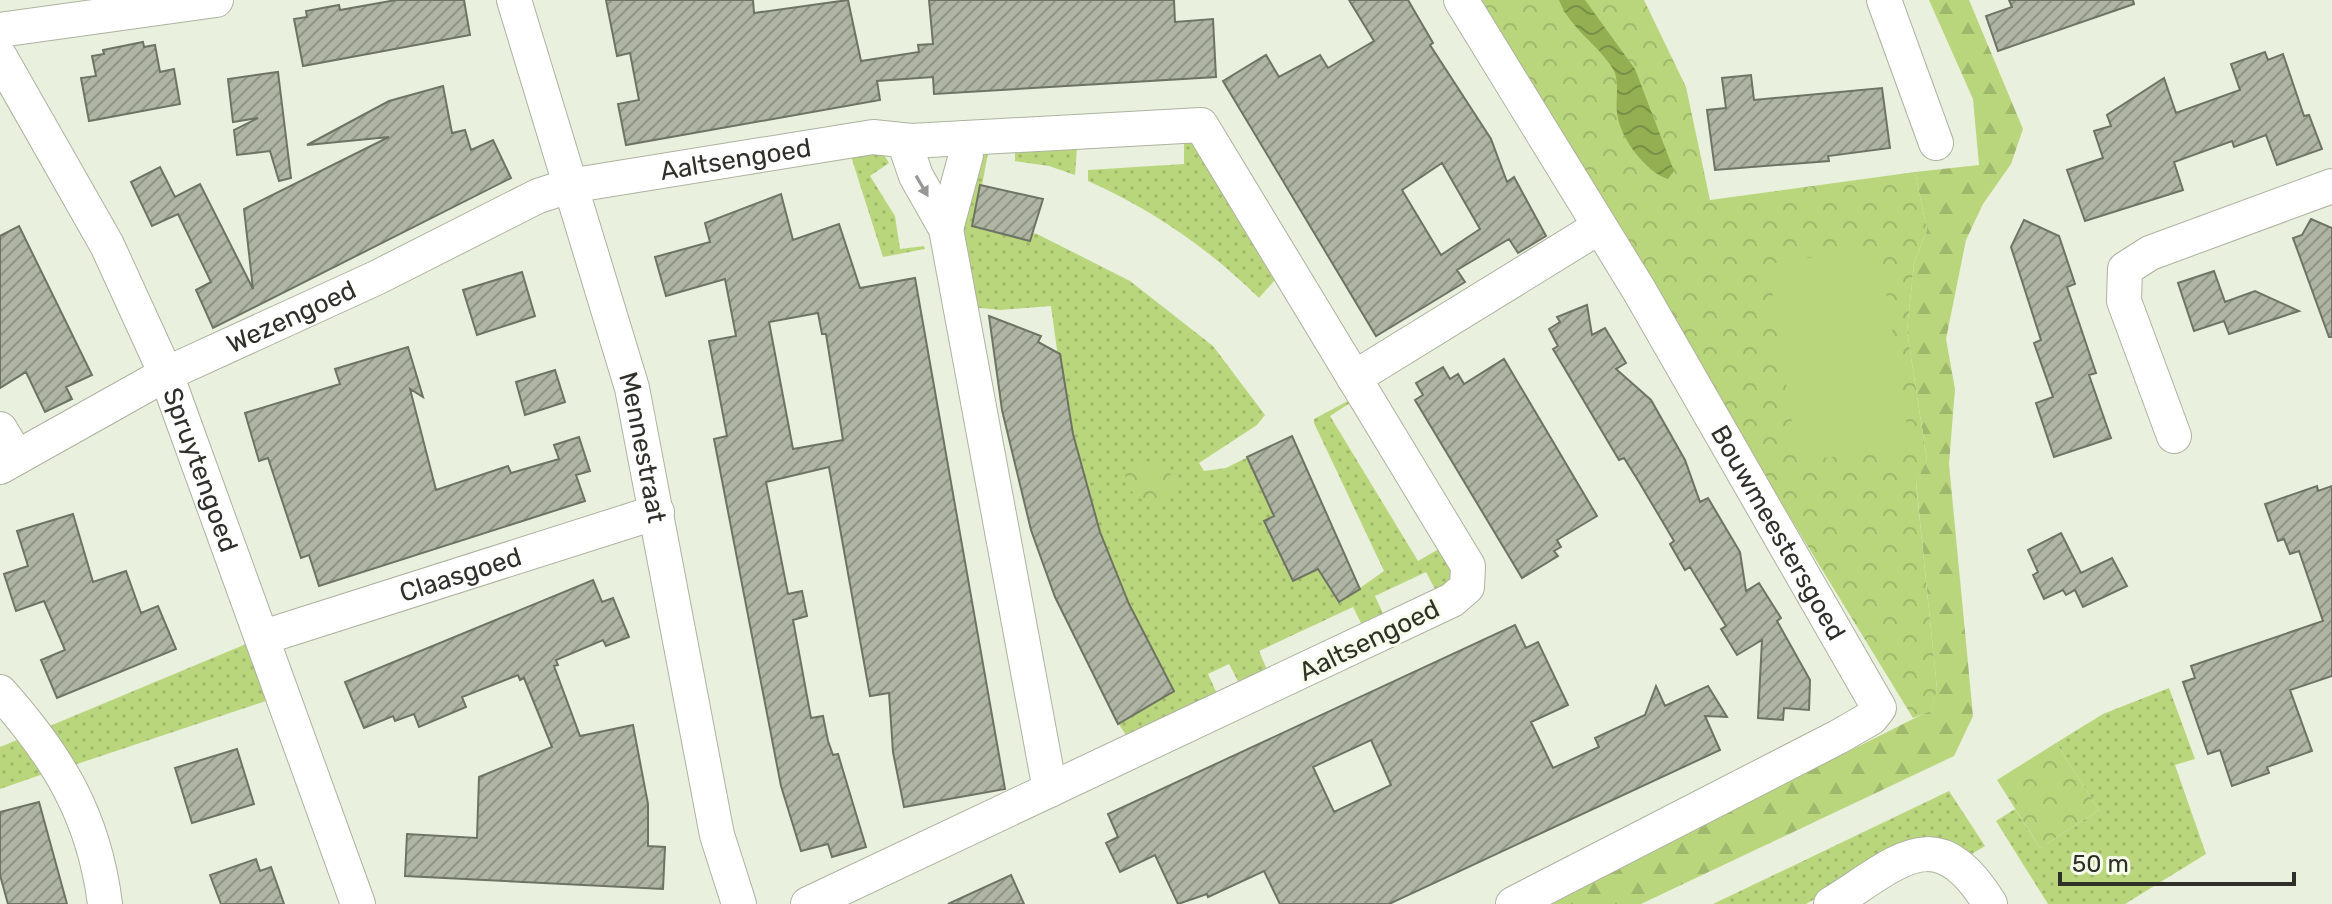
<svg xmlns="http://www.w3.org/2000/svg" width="2332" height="904" viewBox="0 0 2332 904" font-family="Rubik,sans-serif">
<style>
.grass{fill:url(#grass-dots)}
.forest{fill:url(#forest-firs)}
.park{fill:url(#park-crowns)}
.garden{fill:#bad67c}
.water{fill:url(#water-waves)}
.building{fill:url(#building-hatch);stroke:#6e7463;stroke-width:2;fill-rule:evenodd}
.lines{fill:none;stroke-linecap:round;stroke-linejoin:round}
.minor-casing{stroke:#acb3a0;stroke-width:36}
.minor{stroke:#fff;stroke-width:34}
.oneway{fill:#969894}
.labels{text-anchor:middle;stroke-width:6;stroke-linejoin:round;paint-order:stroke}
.street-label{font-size:26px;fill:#2e3029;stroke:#f6fdea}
</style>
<defs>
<pattern id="grass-dots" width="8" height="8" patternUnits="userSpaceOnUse" patternTransform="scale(2)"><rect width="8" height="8" fill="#bad67c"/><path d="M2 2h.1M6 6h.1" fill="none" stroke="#a0b86b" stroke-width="1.8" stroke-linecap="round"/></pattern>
<pattern id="forest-firs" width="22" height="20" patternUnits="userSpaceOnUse" patternTransform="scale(2)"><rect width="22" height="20" fill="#bad67c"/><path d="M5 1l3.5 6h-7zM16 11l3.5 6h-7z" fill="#a0b86b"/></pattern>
<pattern id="park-crowns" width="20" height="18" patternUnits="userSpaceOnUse" patternTransform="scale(2)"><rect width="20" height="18" fill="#bad67c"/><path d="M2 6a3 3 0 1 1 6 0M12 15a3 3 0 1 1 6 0" fill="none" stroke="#a0b86b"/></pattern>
<pattern id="water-waves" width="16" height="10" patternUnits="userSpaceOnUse" patternTransform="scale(2)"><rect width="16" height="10" fill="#93af52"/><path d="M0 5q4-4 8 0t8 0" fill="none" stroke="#788f44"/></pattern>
<pattern id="building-hatch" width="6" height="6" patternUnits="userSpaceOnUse" patternTransform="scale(2)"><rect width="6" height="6" fill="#afb5a3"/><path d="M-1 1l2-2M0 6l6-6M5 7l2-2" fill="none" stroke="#8f9485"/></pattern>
</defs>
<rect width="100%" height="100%" fill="#e9f0dd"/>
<path class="grass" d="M1184,140L1192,142L1280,274L1259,298C1208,248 1153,210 1088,181V170L1184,164Z
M878,145L889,163L870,176L895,216L900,249L924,246L925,249L883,257L849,150Z
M1077,147L1075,175L1049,166L1015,161V152Z
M988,153L976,218L1037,234L1130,281L1213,346L1265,415L1257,425L1199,463L1204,471L1226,468L1264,449L1340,602L1384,571L1314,423V419L1348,401L1350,403L1330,416L1418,561L1444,546L1454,577L1437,593L1426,572L1375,596L1385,618L1363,627L1353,607L1259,651L1268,672L1240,685L1229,664L1208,674L1218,696L1128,738L1118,723L1120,593L1093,521L1067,423L1051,306L1000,310L972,307L960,241L982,155Z
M246,644L266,701L71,766L45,728Z
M2169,688L2195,759L2175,765L2206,854L2125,904H2048L1996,821L2015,809L2040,848L2099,810L2056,743L2103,714Z
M22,738L49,772L0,789V747Z
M1949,791L1985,846L1970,855L1942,840L1905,845L1806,904H1713Z"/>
<path class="forest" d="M1929,0H1969L2023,129L2011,164L1983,204L1966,240L1946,339L1955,389L1949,464L1973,716L1954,756L1641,904H1544L1931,710L1937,689L1916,481L1927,460L1907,331L1914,263L1927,230L1915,172L1979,165L1973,99Z"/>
<path class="park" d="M1473,0H1644L1686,87L1710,200L1915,172L1927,230L1914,263L1907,331L1927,460L1916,482L1937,689L1931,711L1913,718Z
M1134,462C1152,459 1179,471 1176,491L1161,503C1142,502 1127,494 1125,474Z
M2056,743L2099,810L2040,848L1997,780Z"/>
<path class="garden" d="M1879,247L1910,445L1798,462L1768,264Z"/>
<path class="water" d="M1559,0H1585L1635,69L1674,171L1668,179C1647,173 1622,140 1618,118C1614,103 1621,83 1613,69C1597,43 1570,29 1559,0Z"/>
<path class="building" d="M396,0H464L470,35L303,66L294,19L307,17L306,11L339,5L340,10Z
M606,0H753L754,13L848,0L861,61L919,52L918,45L933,44L929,0H1174L1175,22L1213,19L1216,77L934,94L933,77L877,81L880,100L626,145L618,104L639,100L630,53L617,56Z
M1349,0H1408L1433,43L1430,45L1491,139L1507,182L1514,177L1546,236L1518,253L1509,239L1457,270L1465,282L1376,336L1223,81L1266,55L1279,77L1320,55L1328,68L1374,41ZM1442,163L1480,229L1441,255L1402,190Z
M2009,0H2133L2134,4L1998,51L1986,16L2012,7Z
M143,42L144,47L155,45L160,72L174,69L180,104L89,121L81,78L96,76L92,56L104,54L103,50Z
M2265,52L2268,60L2283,54L2304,116L2309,115L2322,149L2277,165L2266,135L2234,147L2232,141L2174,162L2183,190L2085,221L2067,170L2103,158L2094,131L2111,126L2107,115L2164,78L2176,113L2240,90L2231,64Z
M278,72L291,178L279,181L270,151L237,155L234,130L258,118L233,122L228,79Z
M1751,75L1754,100L1882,88L1890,148L1828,156L1829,161L1715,170L1707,110L1726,108L1722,78Z
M443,86L452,133L465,130L471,150L493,140L511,178L213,328L196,290L211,282L178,214L152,226L131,182L160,167L175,197L200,184L253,289L244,209L389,137L307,145L389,101Z
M980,185L1043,199L1030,241L972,226Z
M781,194L793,240L839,224L860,288L915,278L1005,789L904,807L893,752L889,693L870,696L829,467L766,482L788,594L802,591L807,616L793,620L811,718L823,716L828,741L833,755L838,754L866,847L832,857L828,844L801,851L781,786L714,439L727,436L709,341L736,336L725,279L666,296L655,257L710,242L705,223ZM818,313L822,334H826L843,440L793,449L769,322Z
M2311,219L2332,228V337H2329L2293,238L2302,235Z
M2024,220L2059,236L2075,284L2067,287L2096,373L2089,375L2111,438L2054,457L2036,403L2053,397L2034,343L2041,340L2011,247Z
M19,226L92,375L66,387L72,399L45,412L26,372L0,388V236Z
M2214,271L2225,302L2255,291L2299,311L2229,334L2224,321L2194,331L2178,283Z
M522,272L535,316L477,335L463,290Z
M1587,305L1592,335L1605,328L1626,363L1616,369L1651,400L1685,460L1700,502L1708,498L1740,552L1746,591L1759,583L1781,618L1777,621L1810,680L1809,710L1784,708L1783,720L1758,718L1762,640L1737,655L1721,629L1726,626L1690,567L1685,570L1670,544L1674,541L1639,482L1624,458L1619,460L1553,349L1558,346L1549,329L1560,322L1557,317Z
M989,316L1041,336L1038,342L1060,354L1073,434L1100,532L1129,604L1174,691L1118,724L1055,597L1031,530L1002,410Z
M408,347L423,397L410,389L436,490L508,466L511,473L559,459L554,445L579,437L590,471L576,475L585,501L319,586L309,555L301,558L268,458L259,461L245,413L340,384L335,369Z
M1504,359L1597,516L1557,540L1561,547L1554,551L1558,556L1522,578L1415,400L1423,395L1416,383L1443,367L1450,379L1458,374L1464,384Z
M555,370L565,402L525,415L516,382Z
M1292,436L1360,589L1339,602L1318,569L1293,581L1264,521L1274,516L1247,457Z
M2317,486L2318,491L2332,486V676L2290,690L2312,751L2267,767L2269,773L2232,786L2220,750L2208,754L2183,682L2195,678L2191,666L2323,621L2299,551L2290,554L2284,539L2278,541L2265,504Z
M73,514L93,582L126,571L141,613L158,606L176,649L57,698L41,660L65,650L44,601L16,611L4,574L28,566L17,531Z
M2061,533L2081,573L2112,558L2127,586L2083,607L2075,590L2066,595L2063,590L2044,599L2033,575L2038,572L2028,550Z
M593,580L602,602L613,598L629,637L606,646L603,640L556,660L558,665L554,666L580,736L633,725L648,804V846L665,847L663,889L405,876L407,834L477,838L479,777L552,747L524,678L520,680L518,675L462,697L466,707L419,727L414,714L395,721L393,716L364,728L345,682Z
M1515,625L1526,648L1538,642L1568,705L1531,722L1553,768L1599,747L1595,738L1645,715L1656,686L1665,706L1708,686L1727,717L1705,716L1720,750L1389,904H1280L1264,871L1208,897L1207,894L1178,904L1155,855L1120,872L1106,843L1118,837L1108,814ZM1371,740L1391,785L1334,812L1313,767Z
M237,749L254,804L192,823L175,768Z
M39,802L67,904H8L0,875V812Z
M256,859L260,871L271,867L284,904H221L210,875Z
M1011,875L1024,904H948Z"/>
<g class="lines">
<g class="minor-casing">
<g id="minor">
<path id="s1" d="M514,0L632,388L717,835L739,904"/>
<path id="s2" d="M1461,0L1639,290L1879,708L1871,718L1838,737L1513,904"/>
<path d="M1884,0L1936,143"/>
<path d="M0,30L216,0"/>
<path id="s3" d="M0,57L107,245L166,374L358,904"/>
<path d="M904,141L916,176L946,229L1050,790"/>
<path d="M946,229L966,155L964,138"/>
<path d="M1354,378L1599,227"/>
<path d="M0,429L17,457"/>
<path d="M2174,436L2124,301L2125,269L2150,253L2332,186"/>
<path id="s4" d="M0,467L166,374L376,278L538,196L569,186L873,137L911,141L1201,125L1468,566L1467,587L1452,600L808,904"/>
<path id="s5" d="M264,637L657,512"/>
<path d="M0,692C58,757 94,816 105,904"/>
<path d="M1831,904C1898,863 1936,816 1990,904"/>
</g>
</g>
<use href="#minor" class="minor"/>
</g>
<defs><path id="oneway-solid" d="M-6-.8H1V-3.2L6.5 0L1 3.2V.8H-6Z" transform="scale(2)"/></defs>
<use class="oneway" href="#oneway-solid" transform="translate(922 186) rotate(60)"/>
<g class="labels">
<g class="street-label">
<text dy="9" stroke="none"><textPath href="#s4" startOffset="804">Aaltsengoed</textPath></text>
<text dy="9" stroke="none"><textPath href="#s4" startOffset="328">Wezengoed</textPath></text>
<text dy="9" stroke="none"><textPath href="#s1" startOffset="466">Mennestraat</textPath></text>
<text dy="9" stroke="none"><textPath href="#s3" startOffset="460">Spruytengoed</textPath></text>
<text dy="9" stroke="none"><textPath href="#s2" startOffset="620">Bouwmeestersgoed</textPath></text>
<text dy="9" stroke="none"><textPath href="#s5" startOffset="206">Claasgoed</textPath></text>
<text transform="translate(1369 640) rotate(-26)" y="9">Aaltsengoed</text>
</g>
</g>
<path d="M2060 872v12h234v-12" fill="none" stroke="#2e3029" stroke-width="4"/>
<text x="2072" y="872" font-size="24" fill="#2e3029" stroke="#f6fdea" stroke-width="6" paint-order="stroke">50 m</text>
</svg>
